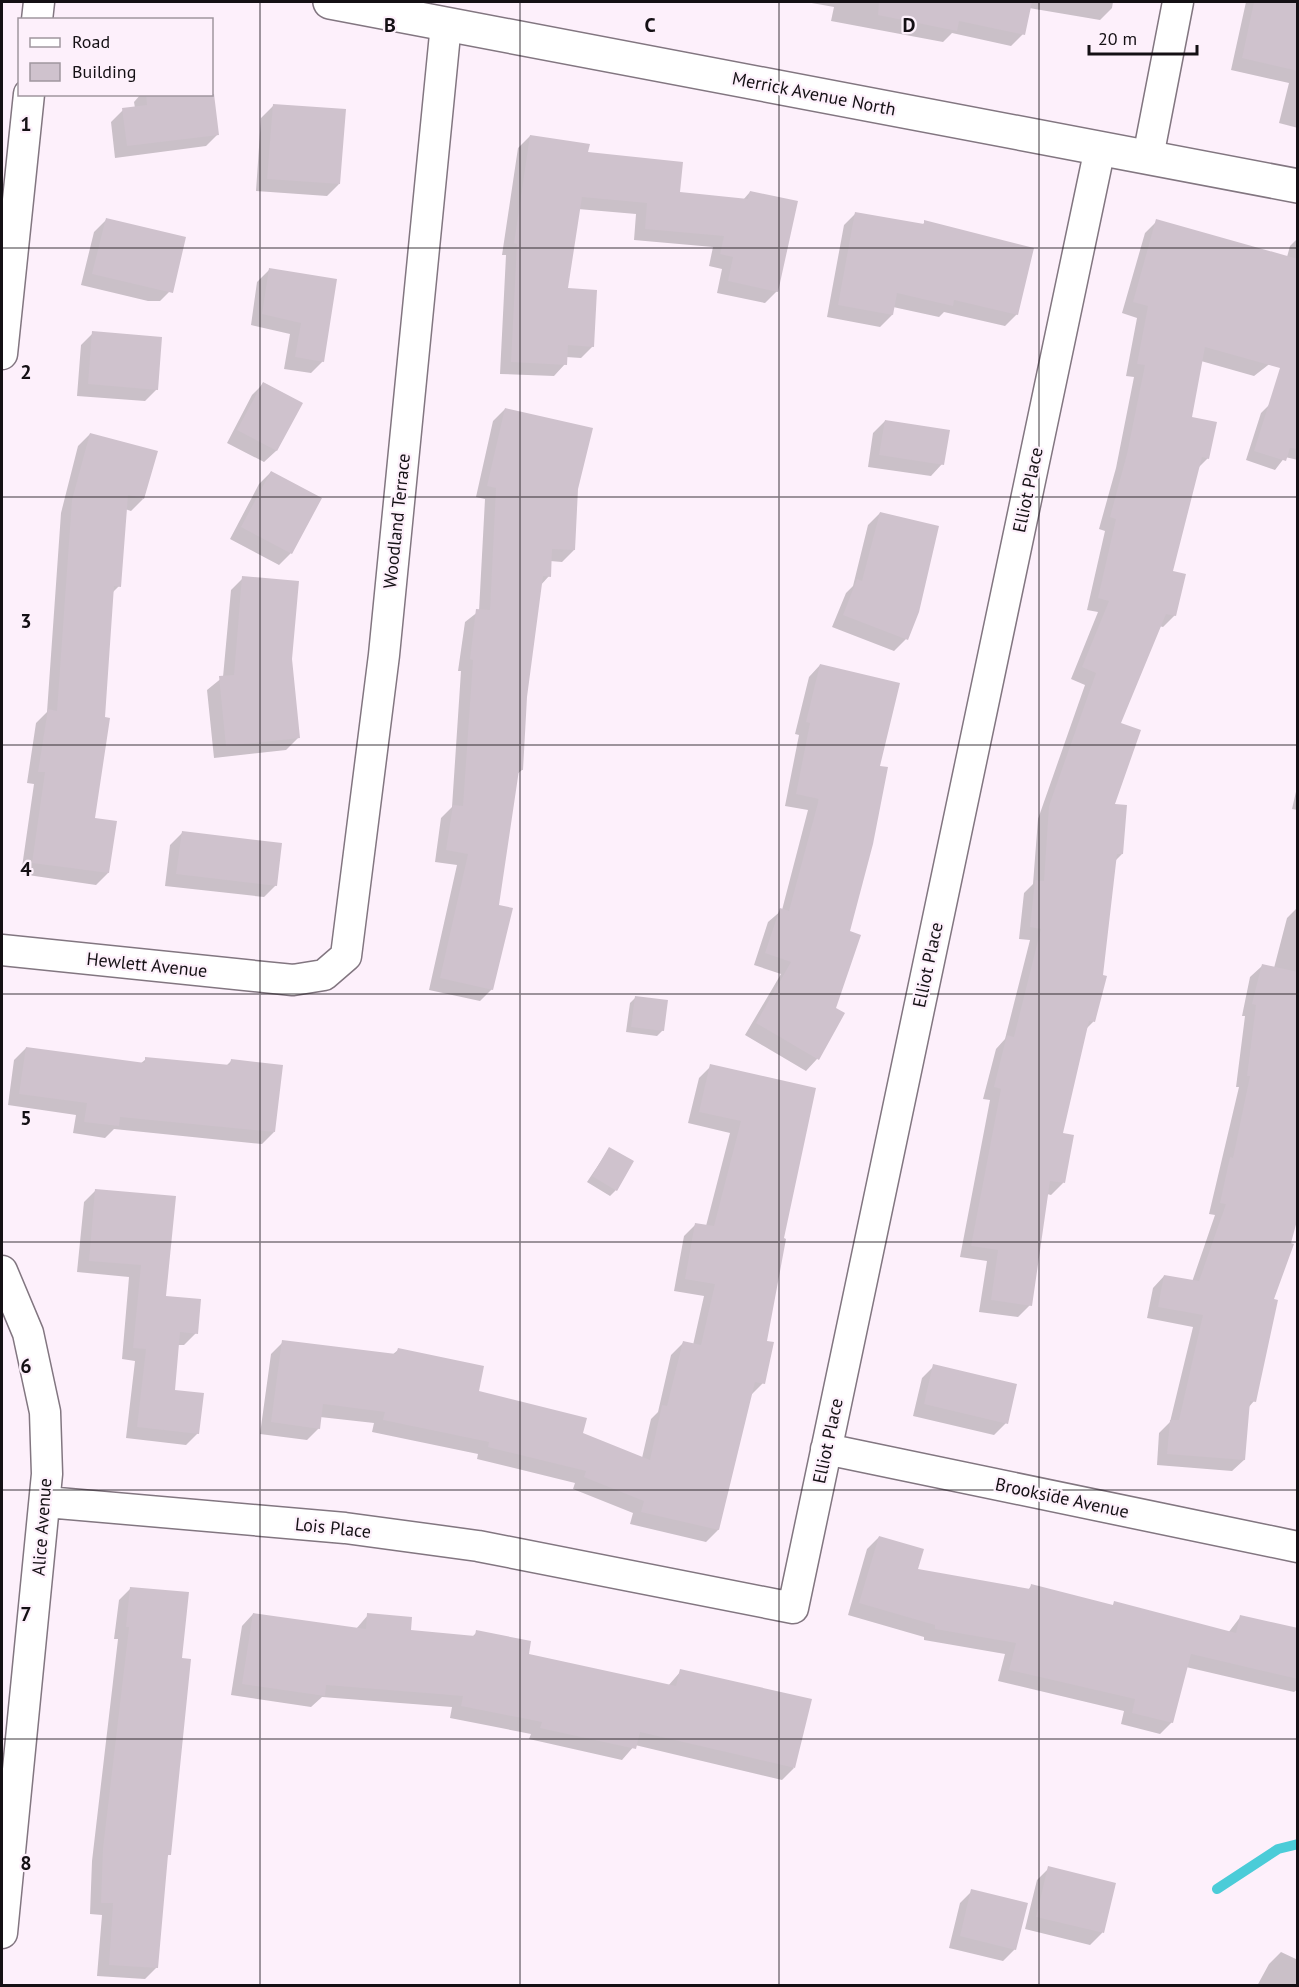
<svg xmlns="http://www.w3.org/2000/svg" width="1299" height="1987" viewBox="0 0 1299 1987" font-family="'PT Sans',sans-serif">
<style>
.shadow{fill:#0003}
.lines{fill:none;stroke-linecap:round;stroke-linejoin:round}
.stream{stroke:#4bccd8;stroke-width:10}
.building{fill:#cfc2cd}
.minor-casing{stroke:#827680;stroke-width:33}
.secondary-casing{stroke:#827680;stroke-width:36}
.minor{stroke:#fff;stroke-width:30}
.secondary{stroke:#fff;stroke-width:33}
.grid{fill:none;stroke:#141014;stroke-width:1.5;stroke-opacity:0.55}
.labels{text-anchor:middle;stroke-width:4.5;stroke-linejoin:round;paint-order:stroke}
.street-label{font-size:18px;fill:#141014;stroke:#fdf0fb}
.grid-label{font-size:20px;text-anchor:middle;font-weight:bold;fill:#141014;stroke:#fdf0fb;stroke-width:4.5;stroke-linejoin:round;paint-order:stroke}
</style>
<rect width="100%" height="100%" fill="#fdf0fb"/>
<path class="shadow" d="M806,2H1113L1112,8L1100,20L1029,8L1023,34L1011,46L952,33L943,42L831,21L834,7Z
M1246,2H1298V128L1279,123L1289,83L1231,70Z
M212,85L217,135L206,146L115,158L111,122L123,110L135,108L134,102L141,94H212Z
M273,106L339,184L327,196L256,191L261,118Z
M530,136L587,154L678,194L743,200L750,192L777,291L765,303L717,293L722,269L709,266L713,247L634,240L636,214L578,209L566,290L593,346L581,358L566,357L565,364L554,376L500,374L506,255H502L518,148Z
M856,213L922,225L925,222L1017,314L1005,326L944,312L939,317L893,307L892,315L880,327L827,317L844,225Z
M106,220L172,289L160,301H148L81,285L94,232Z
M1157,221L1287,257L1290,246L1298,238V342L1254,376L1201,361L1191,419L1208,458L1198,468L1171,572L1175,615L1163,627L1159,626L1119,724L1113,806L1122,854L1115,861L1093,1022L1085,1030L1061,1134L1063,1183L1051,1195L1047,1194L1030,1305L1018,1317L979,1312L987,1261L960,1257L990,1100L983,1099L996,1049L1005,1039L1030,940L1019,939L1024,893L1033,884L1038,819L1085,685L1071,679L1098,612L1087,610L1105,531L1099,529L1116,468L1134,377L1126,376L1137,318L1122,313L1145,233Z
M269,270L335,280L323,361L311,373L284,369L290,334L251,325L257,282Z
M93,333L157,389L145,401L77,396L81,345Z
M264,383L301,403L276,451L264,462L227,443L252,395Z
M1270,404L1298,410V460L1285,457L1275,470L1246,460L1261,413Z
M505,409L577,489L574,550L562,562L550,561L549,576L540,586L525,697L522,770L516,775L497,906L492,989L480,1001L429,990L457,865L435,862L441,818L452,807L461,671H458L465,622L479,611L485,499L476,497L493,421Z
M885,421L942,464L931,476L868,467L873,433Z
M90,434L143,499L131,511L125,509L119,586L112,593L93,819L108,873L96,885L21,874L34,784L27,783L36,723L47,712L61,513L78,446Z
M271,472L291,553L279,565L230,539L259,484Z
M880,513L906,639L894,651L832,627L846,593L853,586L868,525Z
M243,578L290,660L298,738L286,750L214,758L207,690L223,677L231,590Z
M820,665L817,1059L806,1071L745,1035L781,974L754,965L768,922L782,910L808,810L785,806L799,735L795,734L809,677Z
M1298,783V810L1292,809Z
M182,833L276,885L264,897L165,886L170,845Z
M1298,907V1210L1272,1300L1254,1401L1248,1408L1244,1460L1232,1471L1157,1465L1159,1433L1170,1422L1193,1327L1147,1318L1153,1288L1164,1276L1192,1282L1215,1215L1209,1214L1239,1087H1236L1245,1016H1242L1250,977L1262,966L1274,968L1287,918Z
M636,997L663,1030L657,1036L626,1032L630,1003Z
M26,1048L140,1064L146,1059L226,1066L231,1061L274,1132L262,1144L114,1129L105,1138L73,1133L76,1115L8,1105L14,1060Z
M711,1066L814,1089L782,1240L766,1342L763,1383L751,1395L718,1530L706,1542L630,1524L633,1513L573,1489L575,1483L477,1459L478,1454L372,1432L374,1423L320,1417L319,1428L307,1440L260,1434L271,1354L283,1342L392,1355L398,1350L477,1392L642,1458L651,1419L658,1412L671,1355L683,1343L693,1345L704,1296L674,1291L684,1236L696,1224L706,1226L730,1133L688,1123L699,1078Z
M609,1149L616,1190L610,1196L587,1182Z
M96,1190L165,1297L196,1333L184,1345H178L174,1391L198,1433L186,1445L126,1438L135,1361L122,1359L129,1277L77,1272L84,1202Z
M934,1366L1006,1423L994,1435L913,1416L922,1378Z
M879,1537L916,1570L1028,1590L1031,1586L1112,1606L1115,1603L1228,1633L1241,1616L1298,1630V1689L1294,1692L1186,1667L1172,1722L1160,1734L1121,1724L1124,1711L998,1681L1005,1654L924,1640V1637L848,1615L867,1549Z
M131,1588L180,1659L169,1854L166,1858L157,1967L145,1979L97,1976L102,1915L90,1914L92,1861L118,1639H114L119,1600Z
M253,1614L356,1629L368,1615L409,1632L472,1637L477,1632L527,1655L668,1686L681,1671L794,1768L782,1780L635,1745L622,1760L529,1739L531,1734L450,1718L452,1707L322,1697L311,1707L231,1695L242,1626Z
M1049,1868L1114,1884L1102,1933L1090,1945L1025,1929L1037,1880Z
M972,1891L1015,1949L1003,1961L949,1948L960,1903Z
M1281,1952L1298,1960V1986H1257L1269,1964Z"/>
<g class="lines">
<path class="stream" d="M1217,1889L1278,1849L1298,1844"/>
</g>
<path class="building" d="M879,2H1032L1025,35L959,21L957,31L878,15Z
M1254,2H1298V71L1242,58Z
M146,94H214L219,135L127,146L122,108L147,105Z
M273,104L346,109L340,184L267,179Z
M530,135L590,144L588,152L683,162L680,192L748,199L750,191L798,201L778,292L728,281L733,257L720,254L724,236L645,229L647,203L582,197L568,288L597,290L594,347L568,345L567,365L511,362L517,244L514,243Z
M855,212L924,224V220L1034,248L1018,315L954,300L953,306L897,293L893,315L838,305Z
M106,218L186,237L173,293L92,274Z
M1156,219L1298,259V449L1290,448L1286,461L1254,451L1280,368L1205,347L1192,417L1217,422L1209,459L1202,457L1173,571L1186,574L1176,616L1166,614L1121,723L1141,730L1115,804L1127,805L1123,854H1117L1103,975L1107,976L1095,1022L1089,1021L1063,1133L1074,1135L1065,1183L1050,1181L1032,1306L991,1300L998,1250L971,1246L1001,1089L994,1087L1007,1035L1014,1037L1041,929L1030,927L1035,880L1044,881L1049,806L1096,673L1082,667L1109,601L1098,598L1116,519L1110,517L1127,454L1145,365L1137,364L1148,306L1133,302Z
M269,268L337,279L324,362L295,357L301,323L262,314Z
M92,331L162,337L158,390L88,384Z
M263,382L303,403L277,451L237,430Z
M505,408L593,428L578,489L575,550L552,549L551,577L543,576L527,697L523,770H519L499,905L513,908L493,990L440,978L468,854L446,850L453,805L463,806L473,660L470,659L476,609L490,610L496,488L487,486Z
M885,420L950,430L944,465L879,455Z
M90,433L158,451L144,499L128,495L121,587L114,586L105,717L110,718L95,818L117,821L109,873L32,863L45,772H38L48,709L57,711L72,500Z
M271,471L322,498L292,554L241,527Z
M880,512L939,526L919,612L908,640L843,615L857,579L862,581Z
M242,576L299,581L292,659L300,738L226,746L219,676L234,675Z
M820,664L900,683L880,766L888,767L873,844L850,931L861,935L836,1008L845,1013L819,1060L756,1023L791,962L765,953L780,908L789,911L819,799L796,794L810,723L806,722Z
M182,831L282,843L277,886L176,874Z
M1262,964L1298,972V1217L1291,1243L1294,1244L1274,1299L1278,1300L1256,1402L1250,1401L1245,1460L1167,1454L1170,1420H1179L1203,1315L1158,1307L1164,1275L1199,1281L1226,1204L1220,1203L1230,1157L1233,1158L1250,1076H1247L1256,1005L1252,1004Z
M635,996L668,1000L664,1031L631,1027Z
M26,1047L145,1063V1057L230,1065L231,1059L283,1065L275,1132L120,1117L119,1126L84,1122L87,1103L19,1094Z
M710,1064L816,1088L784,1238L786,1239L767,1341L774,1342L765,1384L755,1382L719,1530L641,1512L644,1501L584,1477L586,1471L488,1447L489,1442L383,1420L385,1412L323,1404L320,1429L271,1422L282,1340L396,1354L398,1348L484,1366L479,1391L587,1418L583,1433L650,1460L662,1405L667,1406L683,1341L701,1345L715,1284L685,1279L695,1223L714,1226L741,1121L699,1112Z
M609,1147L634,1161L617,1191L592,1176Z
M95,1189L176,1196L166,1296L201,1299L198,1334L180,1332L175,1390L204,1393L199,1434L137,1427L146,1349L133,1348L141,1265L89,1261Z
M933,1364L1017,1384L1008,1424L924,1404Z
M879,1536L924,1549L918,1569L1030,1589L1031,1584L1113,1605L1114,1601L1236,1633L1240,1615L1298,1628V1679L1191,1654L1173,1723L1132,1713L1135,1699L1009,1670L1016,1643L935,1629V1625L859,1603Z
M130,1587L189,1592L182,1658L191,1659L171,1855H168L158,1968L109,1965L113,1903H101L103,1848L129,1627H126Z
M253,1613L366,1629L367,1613L412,1617L411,1630L475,1636L476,1630L531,1641L529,1654L676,1686L680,1669L812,1699L795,1768L640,1732L636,1749L540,1728L542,1722L461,1706L463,1696L326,1685L325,1696L242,1684Z
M1048,1866L1116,1883L1104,1933L1036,1917Z
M971,1889L1028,1903L1016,1950L960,1936Z"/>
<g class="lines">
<g class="minor-casing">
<path id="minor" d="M37,20L39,2
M1148,157L1178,2
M2,354L29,94
M2,950L293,980L324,975L346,956L384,655L446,24
M2,1271L28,1333L45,1412L47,1474L2,1933
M826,1449L1298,1547
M46,1502L345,1528L478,1546L793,1608L1100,148"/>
</g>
<g class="secondary-casing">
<path id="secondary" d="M330,2L1298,186"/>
</g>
<use href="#minor" class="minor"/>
<use href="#secondary" class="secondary"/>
</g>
<path class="grid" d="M260,2V1986M520,2V1986M779,2V1986M1039,2V1986M2,248H1298M2,497H1298M2,745H1298M2,994H1298M2,1242H1298M2,1490H1298M2,1739H1298"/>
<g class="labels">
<g class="street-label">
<text transform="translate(814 94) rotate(11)" y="6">Merrick Avenue North</text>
<text transform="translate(1028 490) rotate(-78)" y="6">Elliot Place</text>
<text transform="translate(397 521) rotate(-84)" y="6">Woodland Terrace</text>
<text transform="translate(147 965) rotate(6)" y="6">Hewlett Avenue</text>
<text transform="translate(928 965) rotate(-78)" y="6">Elliot Place</text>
<text transform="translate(828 1441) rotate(-78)" y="6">Elliot Place</text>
<text transform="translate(1062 1498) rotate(12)" y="6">Brookside Avenue</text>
<text transform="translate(42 1527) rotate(-86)" y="6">Alice Avenue</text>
<text transform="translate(333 1528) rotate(6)" y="6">Lois Place</text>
</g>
</g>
<g class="grid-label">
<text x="390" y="32">B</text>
<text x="650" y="32">C</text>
<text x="909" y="32">D</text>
<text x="26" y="131">1</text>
<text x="26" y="379">2</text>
<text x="26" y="628">3</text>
<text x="26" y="876">4</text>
<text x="26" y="1125">5</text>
<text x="26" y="1373">6</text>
<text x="26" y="1621">7</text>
<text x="26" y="1870">8</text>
</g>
<rect width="1299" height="1987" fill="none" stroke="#141014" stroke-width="6"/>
<rect x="18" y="18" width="195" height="78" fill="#fdf0fb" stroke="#a0969f" stroke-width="1.5"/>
<rect x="30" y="38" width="30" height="9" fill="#ffffff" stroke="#a0969f" stroke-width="1.5"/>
<text x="72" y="48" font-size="18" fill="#141014">Road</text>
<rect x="30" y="63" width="30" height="18" fill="#cfc2cd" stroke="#a0969f" stroke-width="1.5"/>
<text x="72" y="78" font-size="18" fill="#141014">Building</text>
<path d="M1089 45v9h108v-9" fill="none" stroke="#141014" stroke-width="3"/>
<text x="1098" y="45" font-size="18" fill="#141014" stroke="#fdf0fb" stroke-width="4.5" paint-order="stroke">20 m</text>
</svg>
